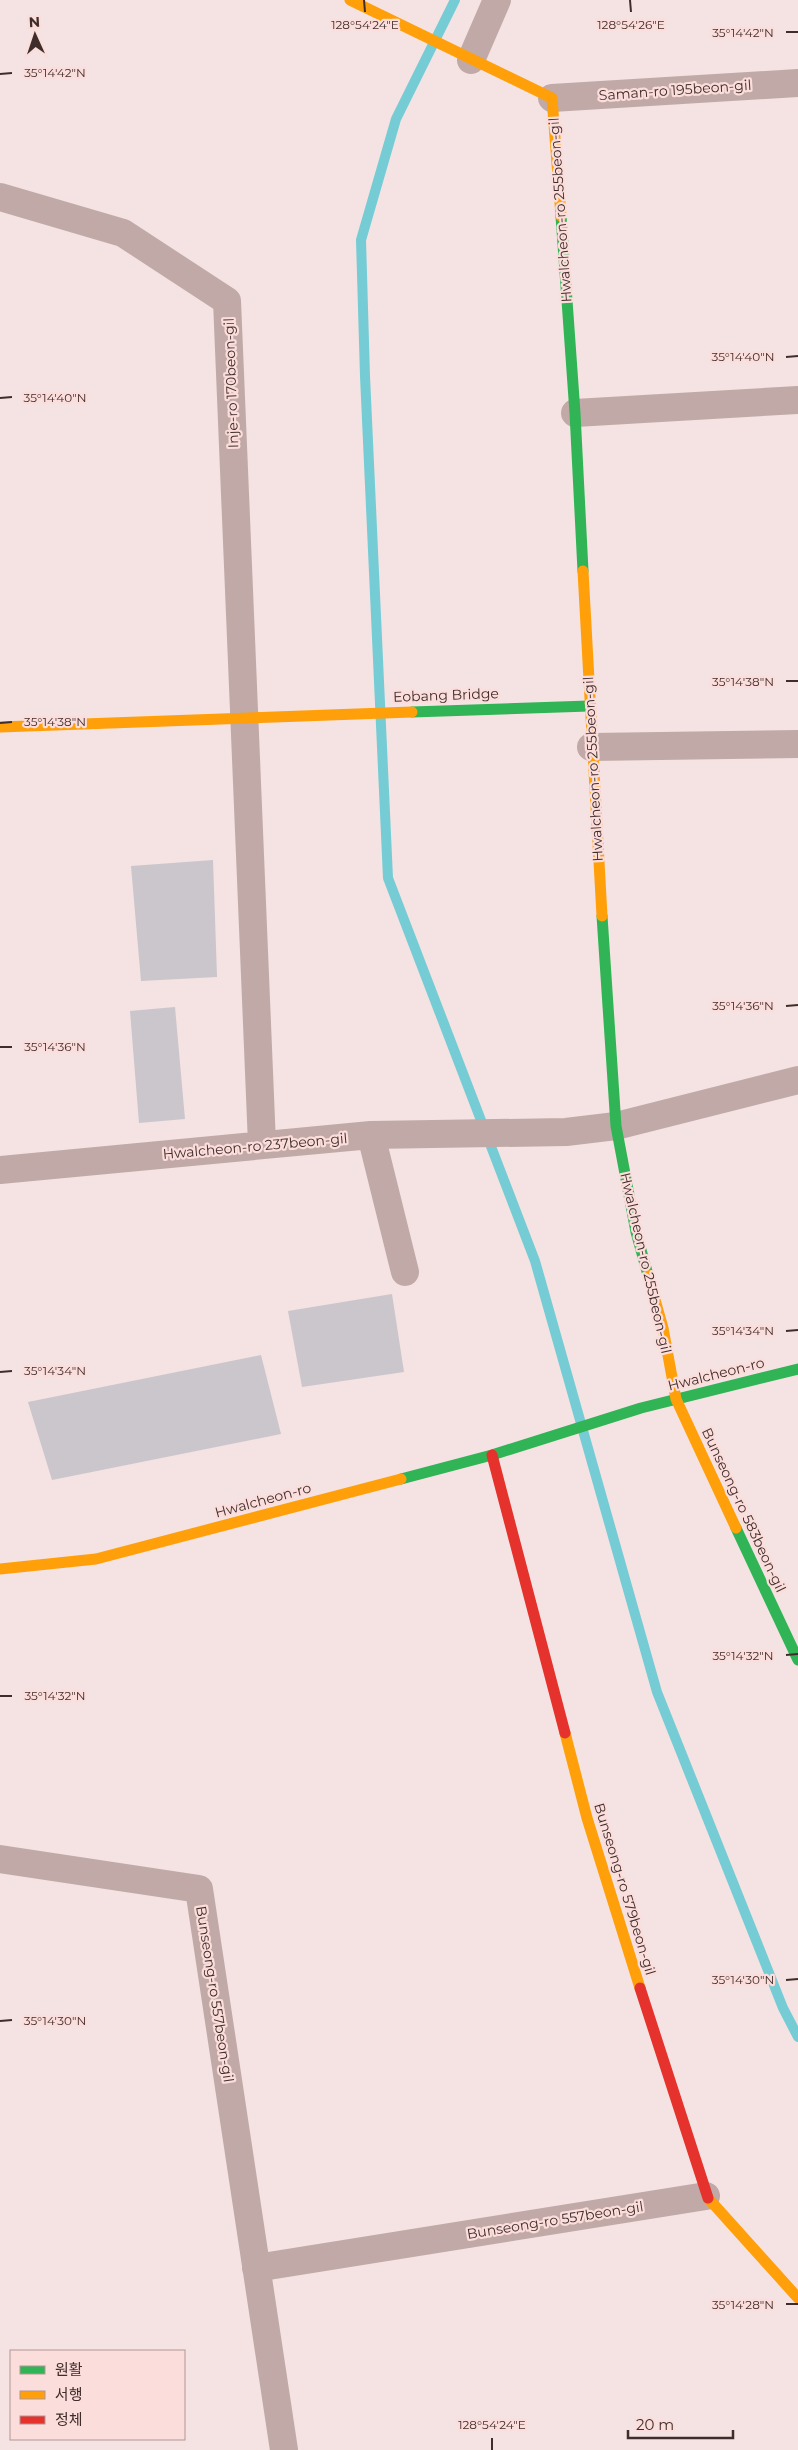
<svg xmlns="http://www.w3.org/2000/svg" width="798" height="2450" viewBox="0 0 798 2450" font-family="Montserrat,'Noto Sans KR',sans-serif">
<style>
.lines{fill:none;stroke-linecap:round;stroke-linejoin:round}
.stream{stroke:#75ccd4;stroke-width:10}
.building{fill:#cac6cc}
.street{stroke:#c1a9a7;stroke-width:28}
.fast{stroke:#30b455;stroke-width:11}
.slow{stroke:#ff9f0a;stroke-width:11}
.jam{stroke:#e5322d;stroke-width:11}
.ticks{fill:none;stroke:#3f2d2b;stroke-width:2}
.labels{text-anchor:middle;stroke-width:4.5;stroke-linejoin:round;paint-order:stroke}
.street-label{font-size:14px;fill:#3f2d2b;stroke:#fbdddb}
.ticks-label{font-size:12px;text-anchor:middle;fill:#3f2d2b;stroke:#fbdddb;stroke-width:4.5;stroke-linejoin:round;paint-order:stroke}
</style>
<rect width="100%" height="100%" fill="#f4e3e2"/>
<g class="lines">
<path class="stream" d="M455,0L396,119L361,240L365,376L388,878L535,1261L657,1692L783,2008L798,2037"/>
</g>
<path class="building" d="M213,860L217,977L141,981L131,866Z
M175,1007L185,1119L139,1123L130,1011Z
M392,1294L404,1372L302,1387L288,1311Z
M261,1355L281,1434L52,1480L28,1402Z"/>
<g class="lines">
<path class="street" d="M471,60L497,0
M552,98L798,83
M0,197L123,233L227,301L262,1144
M575,413L798,400
M591,747L798,744
M371,1135L405,1272
M0,1170L371,1135L566,1132L616,1126L798,1080
M0,1859L199,1889L284,2450
M256,2268L706,2196"/>
<path class="fast" d="M561,216L575,413L583,571
M412,712L589,706
M602,916L616,1126L636,1232L648,1275
M401,1479L492,1455L641,1408L798,1369
M736,1528L798,1660"/>
<path class="slow" d="M350,0L552,98L561,216
M583,571L602,916
M0,727L412,712
M648,1275L663,1328L676,1399L736,1528
M0,1569L96,1559L401,1479
M565,1733L587,1818L640,1988
M708,2198L798,2298"/>
<path class="jam" d="M492,1455L565,1733
M640,1988L708,2198"/>
</g>
<path class="ticks" d="M364,0L365,12M630,0L631,12M786,32H798M0,74L12,73M786,357L798,356M0,398L12,397M786,681H798M0,723L12,722M786,1006L798,1005M0,1047H12M786,1331L798,1330M0,1372L12,1371M786,1655L798,1654M0,1696H12M786,1980L798,1979M0,2021L12,2020M786,2304H798M492,2438V2450"/>
<g class="labels">
<g class="street-label">
<text transform="translate(675 90) rotate(-4)" y="5">Saman-ro 195beon-gil</text>
<text transform="translate(560 210) rotate(-94)" y="5">Hwalcheon-ro 255beon-gil</text>
<text transform="translate(231 383) rotate(-92)" y="5">Inje-ro 170beon-gil</text>
<text transform="translate(446 695) rotate(-2)" y="5">Eobang Bridge</text>
<text transform="translate(593 769) rotate(-93)" y="5">Hwalcheon-ro 255beon-gil</text>
<text transform="translate(255 1146) rotate(-5)" y="5">Hwalcheon-ro 237beon-gil</text>
<text transform="translate(646 1263) rotate(77)" y="5">Hwalcheon-ro 255beon-gil</text>
<text transform="translate(716 1374) rotate(-14)" y="5">Hwalcheon-ro</text>
<text transform="translate(263 1500) rotate(-15)" y="5">Hwalcheon-ro</text>
<text transform="translate(744 1510) rotate(65)" y="5">Bunseong-ro 583beon-gil</text>
<text transform="translate(625 1889) rotate(73)" y="5">Bunseong-ro 579beon-gil</text>
<text transform="translate(215 1994) rotate(81)" y="5">Bunseong-ro 557beon-gil</text>
<text transform="translate(555 2220) rotate(-9)" y="5">Bunseong-ro 557beon-gil</text>
</g>
</g>
<g class="ticks-label">
<text x="365" y="29">128°54'24"E</text>
<text x="631" y="29">128°54'26"E</text>
<text x="743" y="37">35°14'42"N</text>
<text x="55" y="77">35°14'42"N</text>
<text x="743" y="361">35°14'40"N</text>
<text x="55" y="402">35°14'40"N</text>
<text x="743" y="686">35°14'38"N</text>
<text x="55" y="726">35°14'38"N</text>
<text x="743" y="1010">35°14'36"N</text>
<text x="55" y="1051">35°14'36"N</text>
<text x="743" y="1335">35°14'34"N</text>
<text x="55" y="1375">35°14'34"N</text>
<text x="743" y="1660">35°14'32"N</text>
<text x="55" y="1700">35°14'32"N</text>
<text x="743" y="1984">35°14'30"N</text>
<text x="55" y="2025">35°14'30"N</text>
<text x="743" y="2309">35°14'28"N</text>
<text x="492" y="2429">128°54'24"E</text>
</g>
<rect x="10" y="2350" width="175" height="90" fill="#fbdddb" stroke="#b09795"/>
<rect x="20" y="2366" width="25" height="8" fill="#30b455" stroke="#b09795"/>
<text x="55" y="2375" font-size="15" fill="#3f2d2b">원활</text>
<rect x="20" y="2391" width="25" height="8" fill="#ff9f0a" stroke="#b09795"/>
<text x="55" y="2400" font-size="15" fill="#3f2d2b">서행</text>
<rect x="20" y="2416" width="25" height="8" fill="#e5322d" stroke="#b09795"/>
<text x="55" y="2425" font-size="15" fill="#3f2d2b">정체</text>
<g transform="translate(35 35) rotate(357)" stroke="#fbdddb" stroke-width="4" paint-order="stroke">
<path d="M0-4L9 19L0 12L-9 19Z" fill="#3f2d2b"/>
<text y="-8" font-size="14" font-weight="bold" text-anchor="middle" fill="#3f2d2b">N</text>
</g>
<path d="M628 2430v8h105v-8" fill="none" stroke="#3f2d2b" stroke-width="2.5"/>
<text x="636" y="2430" font-size="15" fill="#3f2d2b" stroke="#fbdddb" stroke-width="4" paint-order="stroke">20 m</text>
</svg>
